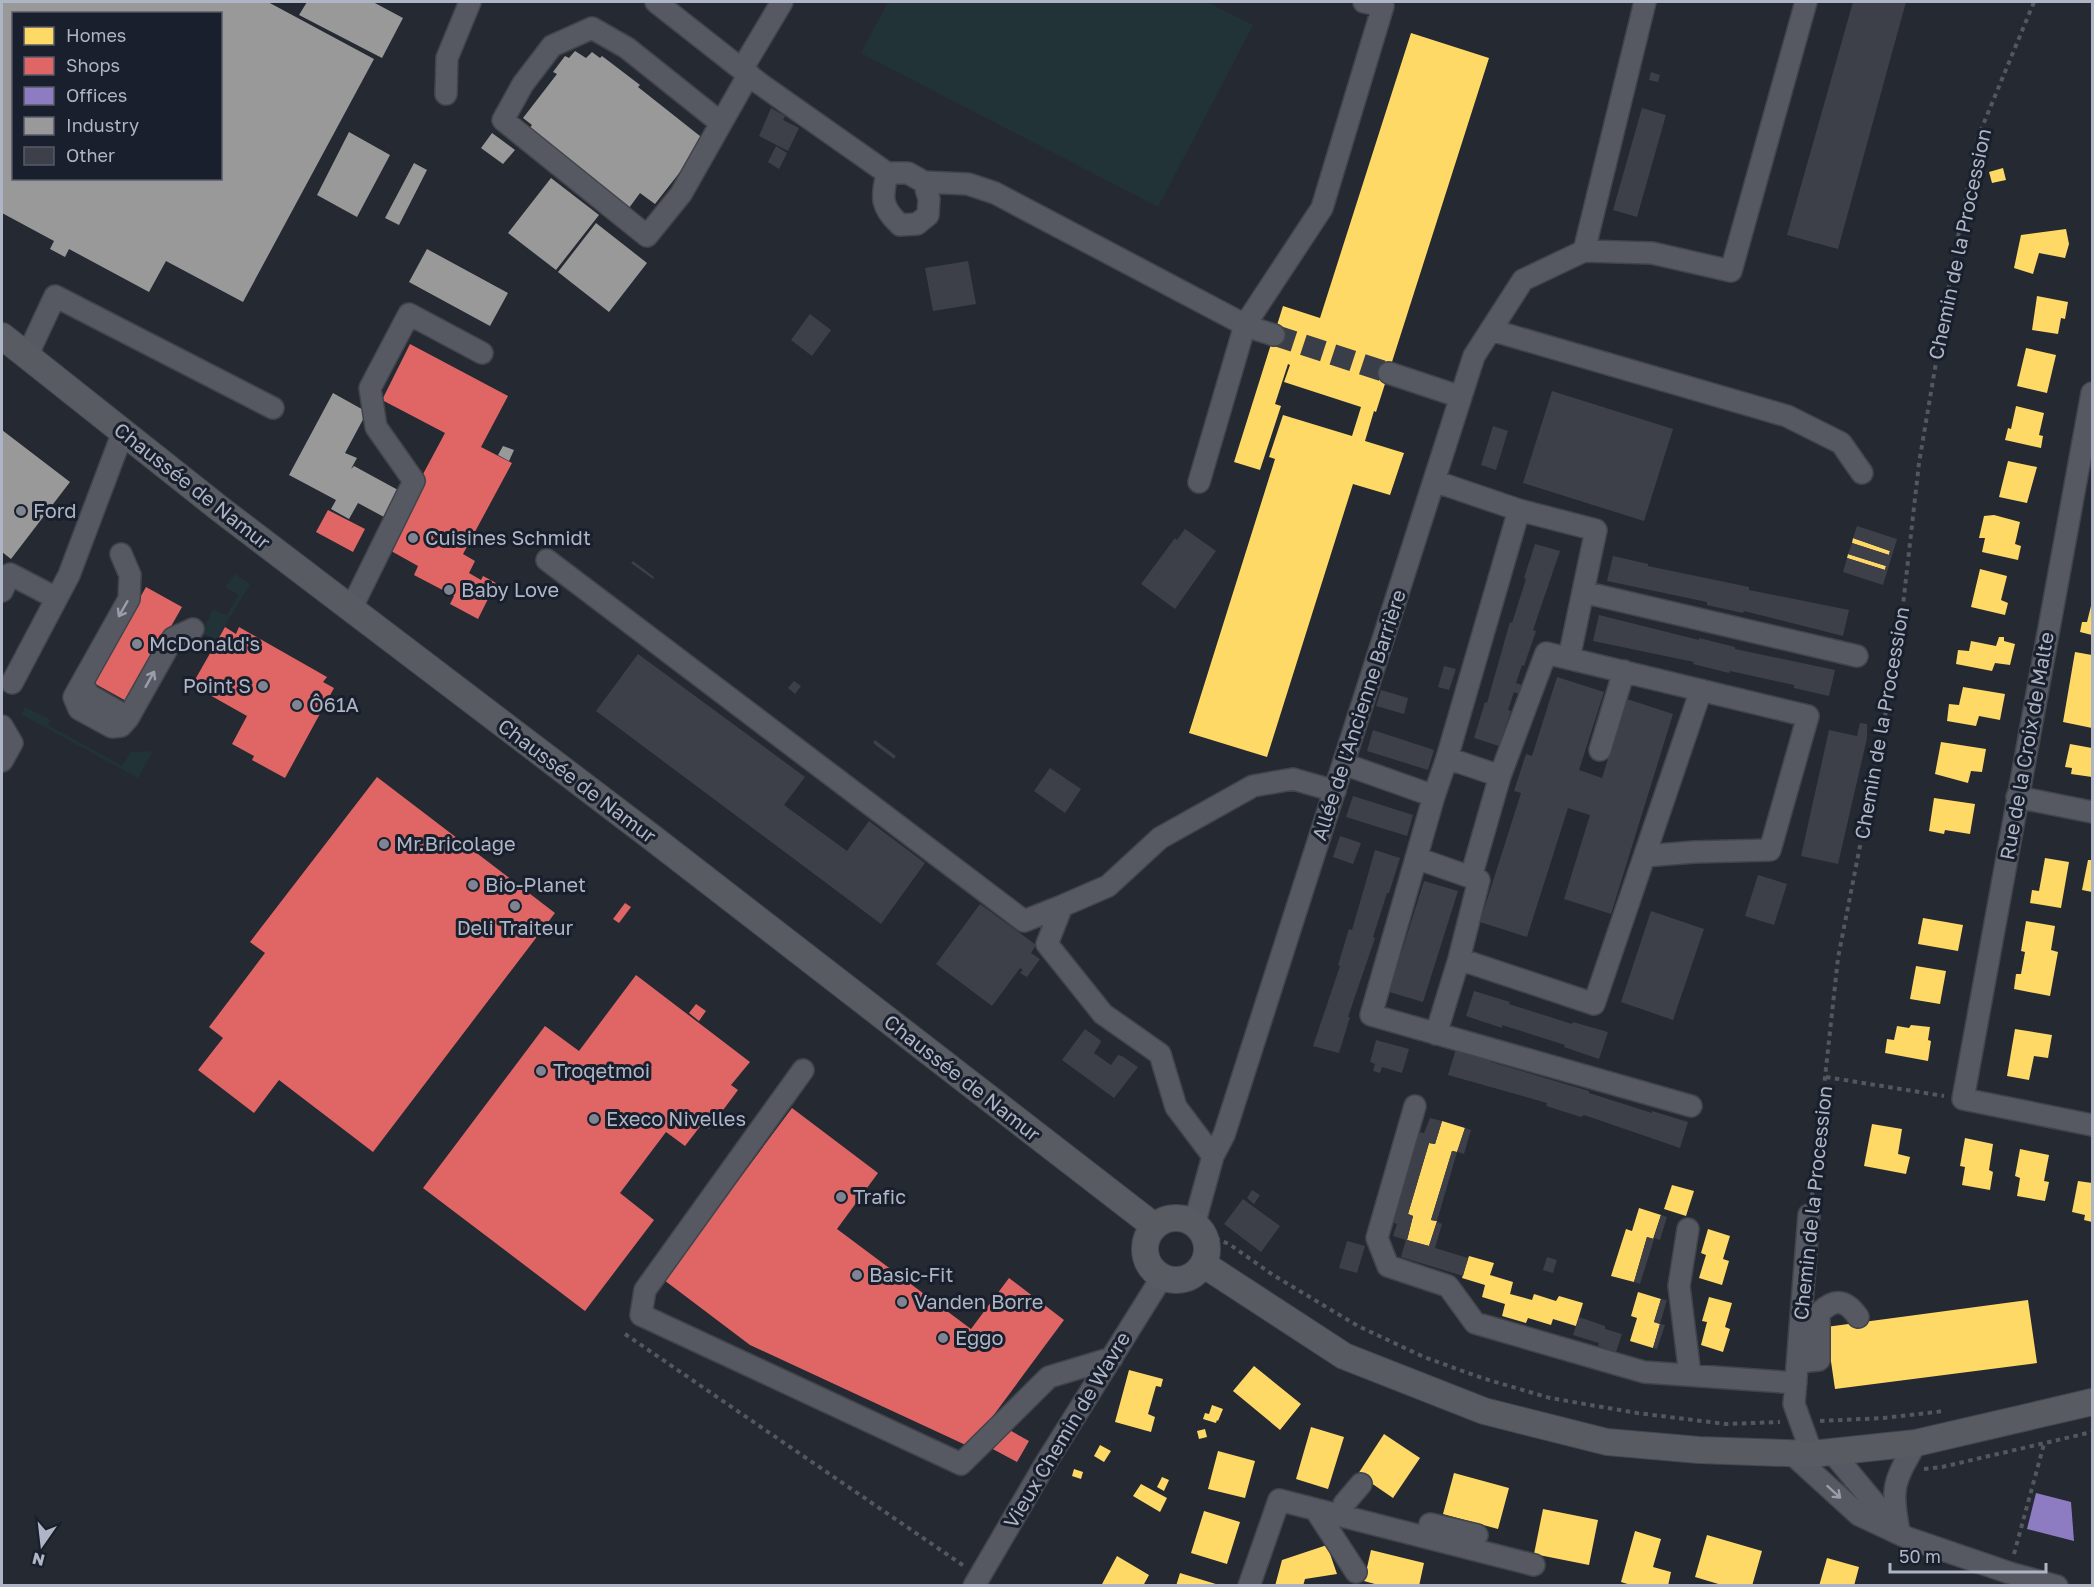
<svg xmlns="http://www.w3.org/2000/svg" width="2094" height="1587" viewBox="0 0 2094 1587" font-family="'Golos Text',sans-serif">
<style>
.green{fill:#223337}
.homes{fill:#ffd966}
.shops{fill:#e06666}
.offices{fill:#8e7cc3}
.industry{fill:#999;fill-rule:evenodd}
.building{fill:#3d4048}
.lines{fill:none;stroke-linecap:round;stroke-linejoin:round}
.minor-tunnel{stroke:#3a3e48;stroke-width:21;stroke-dasharray:21 10;stroke-linecap:butt}
.minor-casing{stroke:#41444b;stroke-width:24}
.major-casing{stroke:#42464f;stroke-width:28}
.path{stroke:#53575e;stroke-width:4;stroke-dasharray:4.5 4.5;stroke-linecap:butt}
.minor{stroke:#565961;stroke-width:21}
.major{stroke:#585b62;stroke-width:26}
.oneway{stroke:#989eab}
.poi-dot{fill:#7e8491;stroke:#191f2c;stroke-width:2}
.labels{text-anchor:middle;stroke-width:6;stroke-linejoin:round;paint-order:stroke}
.street-label{font-size:20px;fill:#aeb5c4;stroke:#191f2c}
.poi-label{font-size:20px;fill:#aeb5c4;stroke:#191f2c;text-anchor:start}
</style>
<rect width="100%" height="100%" fill="#252932"/>
<path class="green" d="M888,2H1207L1253,25L1158,207L861,53Z
M235,574L250,584L216,640L201,632L213,610L227,615L239,595L225,587Z
M25,707L51,720L48,725L122,766L131,752L153,751L138,778L21,714Z"/>
<path class="homes" d="M1411,33L1489,58L1376,412L1374,411L1365,441L1404,453L1390,495L1353,484L1267,757L1189,733L1275,459L1269,457L1283,415L1352,436L1361,407L1284,382L1290,365L1288,364L1275,404L1281,406L1260,470L1234,462L1283,306L1320,318Z
M2003,168L2006,180L1992,183L1989,172Z
M2066,229L2069,244L2065,258L2039,253L2033,274L2014,268L2021,235Z
M2037,296L2068,302L2065,319L2061,318L2058,334L2032,330Z
M2026,348L2056,355L2047,393L2017,386Z
M2016,406L2044,413L2039,435L2043,436L2041,448L2005,440L2008,428L2011,429Z
M2008,461L2037,467L2027,503L1999,497Z
M1994,515L2020,522L2015,544L2021,546L2018,560L1982,552L1985,538H1979L1984,516Z
M1853,538L1890,551L1889,555L1852,543Z
M1848,554L1886,566L1885,570L1847,558Z
M1980,569L2007,576L2001,600L2008,603L2005,615L1971,607Z
M2092,602V635L2080,632L2082,622H2087Z
M1999,637H2004V641L2015,644L2010,665L1995,663L1992,671L1956,664L1958,650L1969,651L1971,641L1996,646Z
M2075,652L2092,655V728L2063,722Z
M1963,687L2005,694L2000,720L1979,716L1976,726L1947,721L1949,704L1959,705Z
M1941,742L1986,749L1982,772L1971,771L1968,783L1935,774Z
M2070,744L2092,748V777L2071,774L2072,768L2065,767Z
M1934,798L1975,804L1970,834L1945,830L1944,834L1929,831Z
M2045,858L2069,862L2061,908L2030,903L2032,890L2039,891Z
M2088,860H2092V892L2082,890Z
M1923,918L1963,925L1958,951L1918,944Z
M2026,921L2055,926L2051,950L2058,952L2050,996L2014,989L2016,974H2021L2025,952L2021,951Z
M1916,966L1946,971L1940,1004L1910,999Z
M1911,1025L1930,1027L1928,1040L1931,1041L1928,1061L1885,1053L1887,1039L1894,1040L1897,1026L1909,1028Z
M2015,1029L2052,1035L2048,1058L2034,1056L2029,1080L2007,1076Z
M1442,1121L1465,1128L1457,1152L1452,1151L1431,1220L1437,1221L1429,1246L1407,1240L1413,1216L1408,1214L1429,1143L1435,1144Z
M1872,1124L1902,1129L1898,1154L1910,1157L1906,1174L1864,1166Z
M1965,1138L1993,1144L1989,1170L1993,1172L1990,1190L1962,1185L1965,1167L1960,1166Z
M2020,1149L2049,1155L2044,1181L2049,1182L2045,1201L2017,1196L2020,1178L2015,1176Z
M2078,1181L2092,1183V1222L2084,1220L2085,1215L2072,1212Z
M1672,1185L1694,1191L1686,1216L1664,1209Z
M1639,1208L1661,1215L1653,1239L1647,1237L1634,1282L1611,1276L1626,1229L1632,1231Z
M1708,1229L1730,1236L1723,1259L1729,1261L1722,1285L1699,1278L1706,1255L1701,1253Z
M1469,1256L1494,1263L1490,1275L1513,1282L1510,1294L1532,1300L1534,1294L1556,1301L1559,1296L1583,1303L1576,1326L1553,1319L1551,1325L1528,1318L1526,1323L1502,1316L1505,1304L1482,1297L1485,1285L1462,1278Z
M1638,1292L1661,1299L1654,1322L1660,1324L1653,1348L1630,1341L1637,1318L1631,1316Z
M1709,1297L1732,1303L1725,1327L1730,1329L1723,1352L1701,1345L1707,1322L1702,1321Z
M2028,1300L2037,1363L1835,1389L1826,1327Z
M1254,1366L1301,1404L1280,1430L1233,1391Z
M1129,1370L1163,1379L1161,1387L1156,1386L1148,1414L1155,1417L1151,1432L1115,1422Z
M1212,1405L1223,1409L1218,1421L1217,1420L1216,1423L1203,1419L1205,1413L1209,1414Z
M1311,1427L1344,1437L1328,1489L1296,1479Z
M1205,1429L1207,1437L1199,1439L1197,1431Z
M1384,1434L1420,1458L1393,1498L1358,1474Z
M1100,1445L1111,1451L1104,1462L1094,1456Z
M1218,1451L1255,1461L1245,1498L1208,1489Z
M1074,1469L1083,1472L1081,1479L1072,1476Z
M1454,1473L1509,1488L1498,1529L1443,1514Z
M1162,1477L1169,1480L1164,1491L1157,1487Z
M1141,1484L1167,1498L1160,1512L1133,1496Z
M1543,1509L1598,1520L1589,1565L1534,1554Z
M1204,1511L1240,1522L1227,1564L1191,1553Z
M1635,1531L1661,1539L1653,1567L1671,1572L1668,1586H1634L1621,1582Z
M1707,1535L1762,1551L1752,1586H1725L1695,1577Z
M1327,1545L1337,1574L1305,1579L1303,1586H1275L1282,1560Z
M1371,1550L1424,1563L1419,1586H1382L1364,1581Z
M1117,1556L1149,1575L1143,1586H1101Z
M1827,1558L1859,1567L1854,1586H1819Z
M1180,1573L1219,1585V1586H1176Z"/>
<path class="shops" d="M410,344L508,396L481,447L512,463L463,554L475,561L469,573L481,580L483,576L496,583L478,619L450,604L454,596L414,575L418,566L384,547L445,433L382,400Z
M328,510L365,529L353,552L316,532Z
M146,587L182,607L128,702L92,682Z
M225,627L236,634L239,627L327,677L323,682L334,688L285,778L252,760L254,756L232,744L247,716L192,685Z
M377,777L555,913L373,1152L279,1080L254,1113L198,1070L223,1038L209,1027L265,953L250,942Z
M625,903L631,907L619,923L613,919Z
M636,975L750,1062L731,1085L738,1090L709,1129L702,1124L685,1146L666,1132L620,1193L654,1220L585,1311L423,1188L545,1026L579,1051Z
M696,1004L706,1011L699,1021L689,1013Z
M792,1108L878,1173L837,1229L971,1329L1009,1278L1064,1320L970,1447L750,1345L664,1280Z
M1004,1427L1029,1441L1017,1462L989,1447Z"/>
<path class="offices" d="M2036,1493L2071,1502L2074,1541L2027,1529Z"/>
<path class="industry" d="M2,2H268L374,59L243,302L166,261L149,292L69,249L65,257L50,249L54,241L2,213ZM14,14H220V178H14Z
M307,2H373L403,18L382,58L299,15Z
M575,51L586,58L592,52L600,58L602,56L640,85L638,87L705,140L655,204L640,193L629,208L528,130L532,125L523,118L557,74L553,72L565,56L569,58Z
M349,132L390,155L357,217L317,195Z
M492,133L515,150L503,164L481,148Z
M414,163L427,170L399,225L385,218Z
M551,178L599,215L556,270L508,233Z
M596,223L647,263L609,312L558,272Z
M427,249L508,293L490,326L409,282Z
M333,393L367,412L345,453L357,458L351,469L354,466L398,490L384,517L358,503L349,519L331,509L336,500L289,475Z
M2,430L70,482L11,559L2,552Z
M503,446L514,450L509,461L498,455Z"/>
<path class="building" d="M1853,2H1906L1838,249L1787,235Z
M1651,72L1660,75L1658,82L1649,80Z
M771,108L785,116L783,120L799,128L788,151L759,136Z
M1642,108L1666,115L1637,217L1613,210Z
M776,146L787,153L779,169L768,162Z
M968,261L976,304L933,311L925,268Z
M810,314L831,330L812,356L791,340Z
M1552,391L1673,429L1644,521L1523,483Z
M1493,426L1508,431L1496,470L1481,465Z
M1857,526L1897,539L1883,585L1843,572L1847,558L1885,570L1886,566L1848,554L1852,543L1889,555L1890,551L1853,538Z
M1185,529L1216,551L1175,609L1141,584L1175,538L1177,540Z
M1535,544L1560,551L1533,630L1536,631L1524,666L1522,665L1516,683L1522,685L1519,694L1514,692L1508,710L1511,711L1499,746L1474,738L1485,702L1487,703L1510,622L1512,623L1526,579L1524,578Z
M1613,556L1648,564V566L1749,587V590L1849,610L1843,636L1744,611L1743,613L1707,605V602L1607,581Z
M633,561L654,577L653,579L631,563Z
M1599,615L1699,640V638L1735,647V649L1835,670L1829,696L1794,688V685L1730,671L1729,673L1693,664L1694,662L1593,641Z
M638,654L805,777L784,805L847,851L869,821L925,863L881,924L596,711Z
M1444,666L1456,669L1449,690L1438,687Z
M1557,677L1604,692L1579,770L1602,778L1627,699L1673,714L1611,914L1564,899L1590,815L1568,808L1527,937L1480,922L1521,793L1514,791L1526,754L1532,756Z
M794,681L801,686L795,694L788,688Z
M1381,690L1408,698L1404,714L1376,706Z
M1860,723L1867,724V738L1838,864L1801,856L1829,730L1857,736Z
M1373,730L1434,750L1428,770L1367,751Z
M875,740L896,756L894,759L873,743Z
M1050,768L1081,789L1065,813L1034,791Z
M1353,796L1413,815L1407,836L1346,817Z
M1340,836L1361,843L1353,864L1333,857Z
M1375,850L1400,858L1389,893H1387L1373,937L1375,938L1348,1017H1350L1339,1053L1313,1046L1340,966L1338,965L1349,929L1352,930Z
M1758,875L1787,884L1774,925L1745,916Z
M1424,881L1458,891L1423,1002L1389,992Z
M980,904L1036,945L1031,953L1040,959L1027,977L1020,973L1023,970L1020,968L992,1006L936,964Z
M1651,911L1704,929L1673,1020L1621,1002Z
M1474,991L1510,1002L1509,1004L1572,1024L1573,1022L1608,1032L1599,1059L1564,1047L1565,1045L1502,1025V1028L1466,1016Z
M1085,1029L1100,1040L1101,1042L1094,1053L1111,1065L1118,1055L1122,1056L1138,1067L1114,1098L1062,1060Z
M1376,1040L1409,1049L1402,1073L1382,1067L1380,1073L1373,1071L1375,1064L1370,1062Z
M1456,1049L1491,1060V1062L1589,1091V1093L1652,1113V1111L1688,1122L1680,1148L1584,1115L1581,1117L1546,1106L1547,1103L1448,1075Z
M1430,1118L1442,1121L1435,1144L1429,1143L1408,1214L1413,1216L1407,1240L1429,1246L1437,1222L1442,1224L1435,1248L1468,1258L1463,1276L1401,1257L1406,1240L1393,1236L1397,1224L1391,1222L1418,1132L1424,1133Z
M1465,1128L1471,1130L1464,1154L1457,1152L1437,1221L1431,1220L1452,1151L1457,1152Z
M1252,1190L1260,1195L1254,1204L1247,1198Z
M1243,1199L1280,1226L1261,1252L1224,1224Z
M1661,1215L1667,1217L1660,1240L1654,1238Z
M1647,1237L1654,1239L1640,1284L1634,1282Z
M1347,1241L1365,1246L1357,1273L1339,1268Z
M1547,1257L1557,1260L1553,1273L1543,1270Z
M1661,1299L1667,1300L1660,1324L1654,1322Z
M1579,1317L1605,1326V1329L1622,1334L1616,1352L1598,1346L1599,1343L1573,1335Z
M1660,1324L1665,1325L1657,1349L1653,1348Z"/>
<g class="lines">
<path class="minor-tunnel" d="M1274,335L1389,373"/>
<g class="minor-casing">
<path id="minor" d="M656,2L759,83L887,173H908L924,182L929,199L928,215L917,224L900,225C880,206 882,198 887,173
M742,69L782,2
M446,94L447,58L470,2
M721,123L627,48L592,28L552,46L523,84L503,120L647,236L681,194L749,74
M924,182L968,184L995,193L1249,327L1274,335
M1584,251L1645,2
M1491,330L1787,416L1841,443L1862,473
M27,356L55,296L273,408
M1389,373L1461,397
M2092,393L1963,1099L2092,1125
M1434,481L1519,510
M1199,482L1245,325L1322,208L1383,6L1364,2
M121,554L130,575L129,599L74,697L79,709L112,727L121,726L128,718L173,638L193,629
M547,560L1024,921L1062,906
M2,591L10,574L56,598
M1583,592L1857,656
M351,609L414,481L376,427L370,388L409,314L482,353
M12,683L69,575L123,432
M82,683L89,695L122,714L130,715
M2,726L12,743L2,761
M1600,750L1624,671
M1447,758L1500,776L1546,653L1808,716L1770,850L1694,852L1645,856
M1344,764L1434,796L1371,1015L1691,1106
M1434,796L1447,758L1519,510L1596,530L1569,658
M2017,797L2092,812
M1416,858L1479,880L1459,959
M1471,877L1500,776
M1436,1034L1459,959L1594,1004L1701,690
M803,1070L645,1290L641,1315L961,1464L1049,1377L1112,1358
M1415,1106L1377,1238L1388,1266L1448,1286L1475,1323L1644,1372L1796,1383
M1213,1156L1176,1107L1160,1054L1103,1014L1047,944L1062,906L1108,886L1160,838L1253,786L1293,779L1335,791
M1809,1215L1794,1404L1812,1454
M1192,1222L1197,1214L1213,1156L1224,1135L1474,356L1523,280L1584,251L1652,253L1731,271L1806,2
M1688,1229L1679,1286L1690,1375
M1798,1362L1819,1360V1313C1834,1299 1845,1298 1858,1317
M1832,1452L1897,1530
M1791,1453L1859,1515L1908,1538L2010,1573L2057,1586
M1344,1504L1361,1484
M1315,1509L1356,1572
M1430,1524L1477,1535
M1899,1532C1891,1487 1893,1483 1916,1443
M974,1586L1047,1461L1162,1277
M1249,1586L1279,1500L1534,1565"/>
</g>
<g class="major-casing">
<path id="major" d="M2,336L220,509L654,839L1154,1226
M1145 1249a31 31 0 1 1 62 0a31 31 0 1 1-62 0Z
M1203,1264L1344,1356L1484,1411L1607,1442L1699,1450L1812,1454L1916,1443L2092,1402"/>
</g>
<path class="path" d="M1826,1077L1944,1096
M1812,1197L1838,958L1882,734L1901,623L1919,463L1953,262L1978,137L2034,2
M1207,1235L1229,1244L1273,1275L1358,1326L1424,1357L1482,1378L1550,1398L1637,1413L1726,1424L1780,1422
M625,1334L964,1566
M1820,1421L1884,1418L1944,1411
M1924,1469L1942,1467L2092,1432
M2014,1554L2044,1444"/>
<use href="#minor" class="minor"/>
<use href="#major" class="major"/>
</g>
<defs><path id="oneway-shaft" d="M-6 0H5M1.5-3L5.5 0L1.5 3" fill="none" stroke-width="1.6" stroke-linecap="round" stroke-linejoin="round" transform="scale(1.5)"/></defs>
<g class="oneway">
<use href="#oneway-shaft" transform="translate(123 609) rotate(120)"/>
<use href="#oneway-shaft" transform="translate(150 679) rotate(-61)"/>
<use href="#oneway-shaft" transform="translate(1834 1492) rotate(42)"/>
</g>
<g class="poi-dot">
<circle cx="21" cy="511" r="6"/>
<circle cx="413" cy="538" r="6"/>
<circle cx="449" cy="590" r="6"/>
<circle cx="137" cy="644" r="6"/>
<circle cx="263" cy="686" r="6"/>
<circle cx="297" cy="705" r="6"/>
<circle cx="384" cy="844" r="6"/>
<circle cx="473" cy="885" r="6"/>
<circle cx="515" cy="906" r="6"/>
<circle cx="541" cy="1071" r="6"/>
<circle cx="594" cy="1119" r="6"/>
<circle cx="841" cy="1197" r="6"/>
<circle cx="857" cy="1275" r="6"/>
<circle cx="902" cy="1302" r="6"/>
<circle cx="943" cy="1338" r="6"/>
</g>
<g class="labels">
<g class="street-label">
<text transform="translate(1960 244) rotate(-78)" y="7">Chemin de la Procession</text>
<text transform="translate(192 486) rotate(38)" y="7">Chaussée de Namur</text>
<text transform="translate(1359 715) rotate(-72)" y="7">Allée de l'Ancienne Barrière</text>
<text transform="translate(1882 723) rotate(-80)" y="7">Chemin de la Procession</text>
<text transform="translate(2027 746) rotate(-80)" y="7">Rue de la Croix de Malte</text>
<text transform="translate(577 781) rotate(37)" y="7">Chaussée de Namur</text>
<text transform="translate(962 1078) rotate(38)" y="7">Chaussée de Namur</text>
<text transform="translate(1813 1203) rotate(-84)" y="7">Chemin de la Procession</text>
<text transform="translate(1067 1430) rotate(-59)" y="7">Vieux Chemin de Wavre</text>
</g>
<g class="poi-label">
<text x="33" y="518">Ford</text>
<text x="425" y="545">Cuisines Schmidt</text>
<text x="461" y="597">Baby Love</text>
<text x="149" y="651">McDonald's</text>
<text x="251" y="693" text-anchor="end">Point S</text>
<text x="309" y="712">Ô61A</text>
<text x="396" y="851">Mr.Bricolage</text>
<text x="485" y="892">Bio-Planet</text>
<text x="515" y="935" text-anchor="middle">Deli Traiteur</text>
<text x="553" y="1078">Troqetmoi</text>
<text x="606" y="1126">Execo Nivelles</text>
<text x="853" y="1204">Trafic</text>
<text x="869" y="1282">Basic-Fit</text>
<text x="914" y="1309">Vanden Borre</text>
<text x="955" y="1345">Eggo</text>
</g>
</g>
<rect width="2094" height="1587" fill="none" stroke="#aeb5c4" stroke-width="6"/>
<rect x="12" y="12" width="210" height="168" fill="#191f2c" stroke="#555b69" stroke-width="1.5"/>
<rect x="24" y="27" width="30" height="18" fill="#ffd966" stroke="#555b69" stroke-width="1.5"/>
<text x="66" y="42" font-size="18" fill="#aeb5c4">Homes</text>
<rect x="24" y="57" width="30" height="18" fill="#e06666" stroke="#555b69" stroke-width="1.5"/>
<text x="66" y="72" font-size="18" fill="#aeb5c4">Shops</text>
<rect x="24" y="87" width="30" height="18" fill="#8e7cc3" stroke="#555b69" stroke-width="1.5"/>
<text x="66" y="102" font-size="18" fill="#aeb5c4">Offices</text>
<rect x="24" y="117" width="30" height="18" fill="#999999" stroke="#555b69" stroke-width="1.5"/>
<text x="66" y="132" font-size="18" fill="#aeb5c4">Industry</text>
<rect x="24" y="147" width="30" height="18" fill="#3d4048" stroke="#555b69" stroke-width="1.5"/>
<text x="66" y="162" font-size="18" fill="#aeb5c4">Other</text>
<g transform="translate(42 1545) rotate(194)" stroke="#191f2c" stroke-width="4.5" paint-order="stroke">
<path d="M0-4.5L10 22L0 15L-10 22Z" fill="#aeb5c4"/>
<text y="-9" font-size="16" font-weight="bold" text-anchor="middle" fill="#aeb5c4">N</text>
</g>
<path d="M1890 1563v9h156v-9" fill="none" stroke="#aeb5c4" stroke-width="3"/>
<text x="1899" y="1563" font-size="18" fill="#aeb5c4" stroke="#191f2c" stroke-width="4.5" paint-order="stroke">50 m</text>
</svg>
